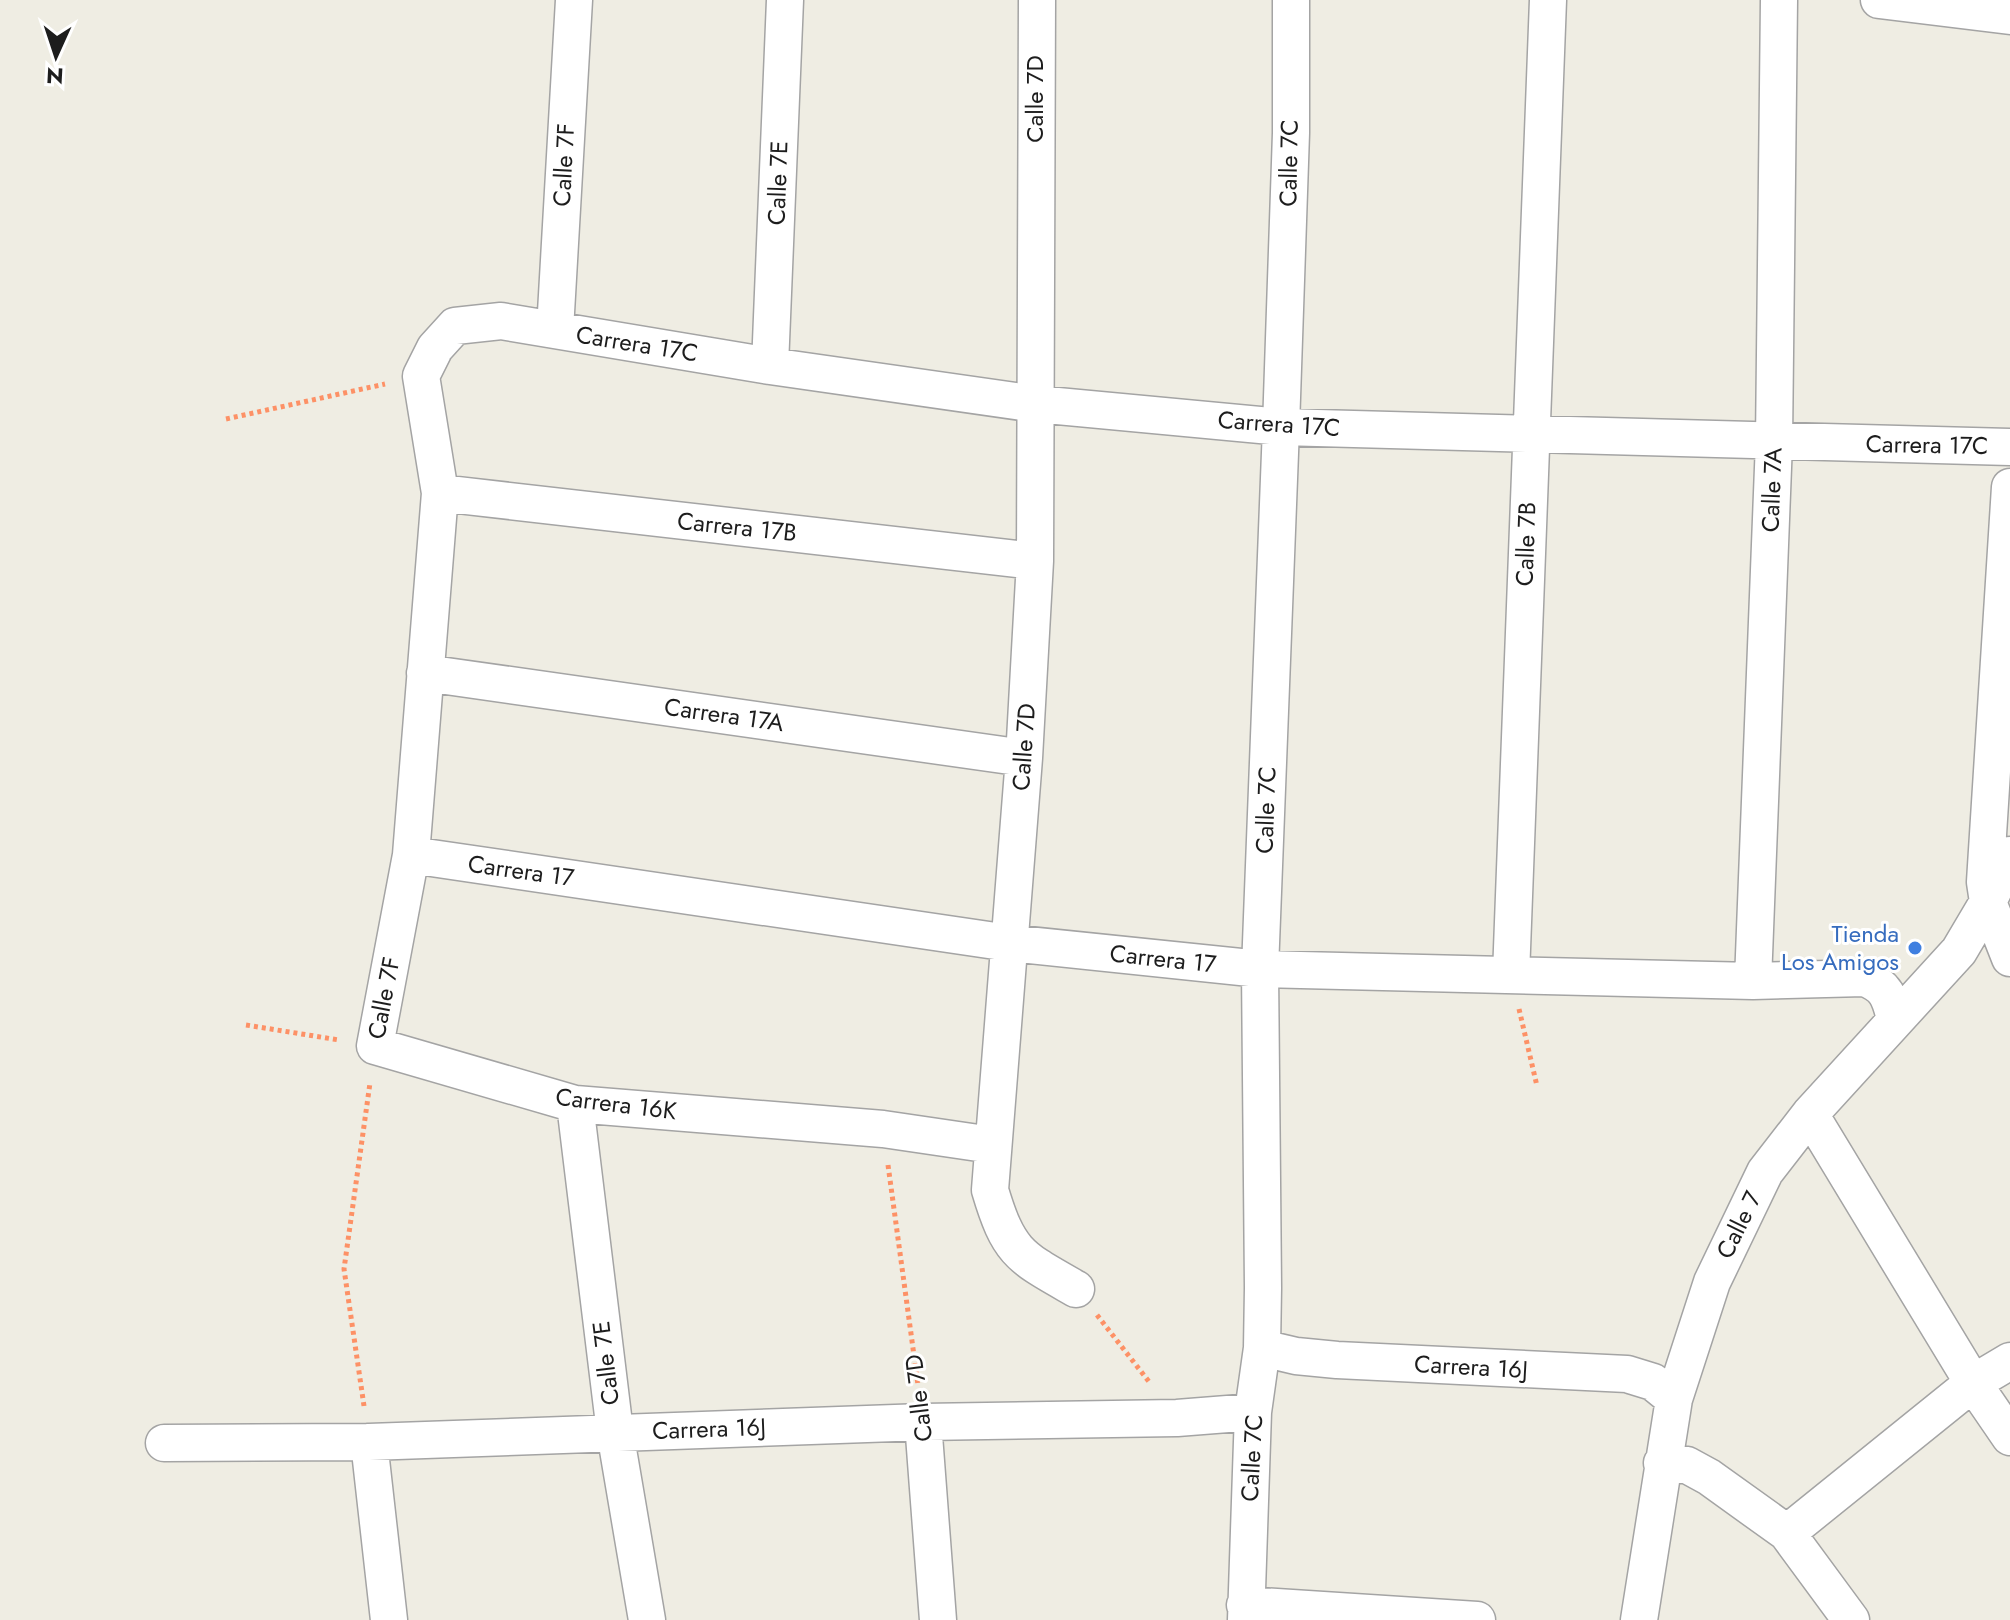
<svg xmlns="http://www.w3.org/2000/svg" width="2010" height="1620" viewBox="0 0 2010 1620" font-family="Jost,sans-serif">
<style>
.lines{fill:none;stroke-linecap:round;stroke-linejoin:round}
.street-casing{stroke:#a4a4a4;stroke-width:39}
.path{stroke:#fd9166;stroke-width:5;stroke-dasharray:4 4;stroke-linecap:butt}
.street{stroke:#fff;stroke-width:36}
.shop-dot{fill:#3f7fe0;stroke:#fff;stroke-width:3}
.labels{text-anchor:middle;stroke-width:6;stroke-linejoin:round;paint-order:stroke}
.street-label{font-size:24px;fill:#1d1d1d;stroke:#fff}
.shop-label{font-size:24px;fill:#366cbe;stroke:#fff;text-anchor:end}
</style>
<rect width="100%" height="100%" fill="#efede3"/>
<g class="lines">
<g class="street-casing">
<path id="street" d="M1037,0L1035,561L1024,758L990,1190C1009,1254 1020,1257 1076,1289
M1879,0L2010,16
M555,330L574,0
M770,366L785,0
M2010,487L1985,882L1988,902L2010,958
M440,493L1035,561
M425,673L1024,758
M411,855L1009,943L1260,969L1753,981L1864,978C1886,985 1890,998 1895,1019
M1511,975L1548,0
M1753,981L1774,442L1779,0
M575,1104L615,1432L647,1620
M1810,1114L1973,1383L2010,1437
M992,1145L883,1129L575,1104L375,1046L411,855L440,493L421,376L435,348L455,326L501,321L770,366L1036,404L1281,427L2010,447
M1262,1348L1296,1356L1337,1360L1627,1374L1653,1382L1674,1399
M923,1422L938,1620
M369,1442L389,1620
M164,1443L369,1442L923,1422L1177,1418L1253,1412
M1662,1463L1687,1465L1709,1477L1787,1533L1851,1620
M1787,1533L1973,1383L2010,1361
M1245,1605L1477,1620
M1246,1620L1253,1412L1262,1348L1263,1288L1260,969L1281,427L1291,133V0
M1639,1620L1674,1399L1712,1282L1765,1172L1810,1114L1959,951L1988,902L2010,855"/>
</g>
<path class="path" d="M226,419L385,384
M1519,1009L1537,1086
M246,1025L339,1040
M888,1165L918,1385
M1097,1315L1150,1383
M364,1406L344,1269L370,1083"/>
<use href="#street" class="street"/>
</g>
<circle class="shop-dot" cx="1915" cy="948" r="8"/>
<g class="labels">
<g class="street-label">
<text transform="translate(1035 99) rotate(-90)" y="8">Calle 7D</text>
<text transform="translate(1289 163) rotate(-89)" y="8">Calle 7C</text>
<text transform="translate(564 165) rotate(-87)" y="8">Calle 7F</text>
<text transform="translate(778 183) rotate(-88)" y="8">Calle 7E</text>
<text transform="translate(637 344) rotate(9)" y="8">Carrera 17C</text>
<text transform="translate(1279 424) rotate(4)" y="8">Carrera 17C</text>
<text transform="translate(1927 445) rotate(1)" y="8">Carrera 17C</text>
<text transform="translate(1772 490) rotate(-88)" y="8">Calle 7A</text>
<text transform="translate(737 527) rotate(6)" y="8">Carrera 17B</text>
<text transform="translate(1526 544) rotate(-88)" y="8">Calle 7B</text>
<text transform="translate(724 715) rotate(8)" y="8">Carrera 17A</text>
<text transform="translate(1024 747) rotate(-86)" y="8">Calle 7D</text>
<text transform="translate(1266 810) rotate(-88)" y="8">Calle 7C</text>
<text transform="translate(521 871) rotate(8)" y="8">Carrera 17</text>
<text transform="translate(1163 959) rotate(6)" y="8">Carrera 17</text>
<text transform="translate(384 998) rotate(-79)" y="8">Calle 7F</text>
<text transform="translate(616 1104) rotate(7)" y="8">Carrera 16K</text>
<text transform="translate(1739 1225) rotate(-64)" y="8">Calle 7</text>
<text transform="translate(606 1363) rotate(-97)" y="8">Calle 7E</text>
<text transform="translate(1471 1367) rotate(3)" y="8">Carrera 16J</text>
<text transform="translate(919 1398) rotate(-97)" y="8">Calle 7D</text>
<text transform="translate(709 1429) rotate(-2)" y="8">Carrera 16J</text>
<text transform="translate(1252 1458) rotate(-87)" y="8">Calle 7C</text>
</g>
<g class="shop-label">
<text x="1899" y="942">Tienda<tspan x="1899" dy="28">Los Amigos</tspan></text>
</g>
</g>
<g transform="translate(56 56) rotate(183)" stroke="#ffffff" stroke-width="6" paint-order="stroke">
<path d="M0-6L14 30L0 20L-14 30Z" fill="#1d1d1d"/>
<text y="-12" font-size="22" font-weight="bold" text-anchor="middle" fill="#1d1d1d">N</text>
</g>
</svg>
